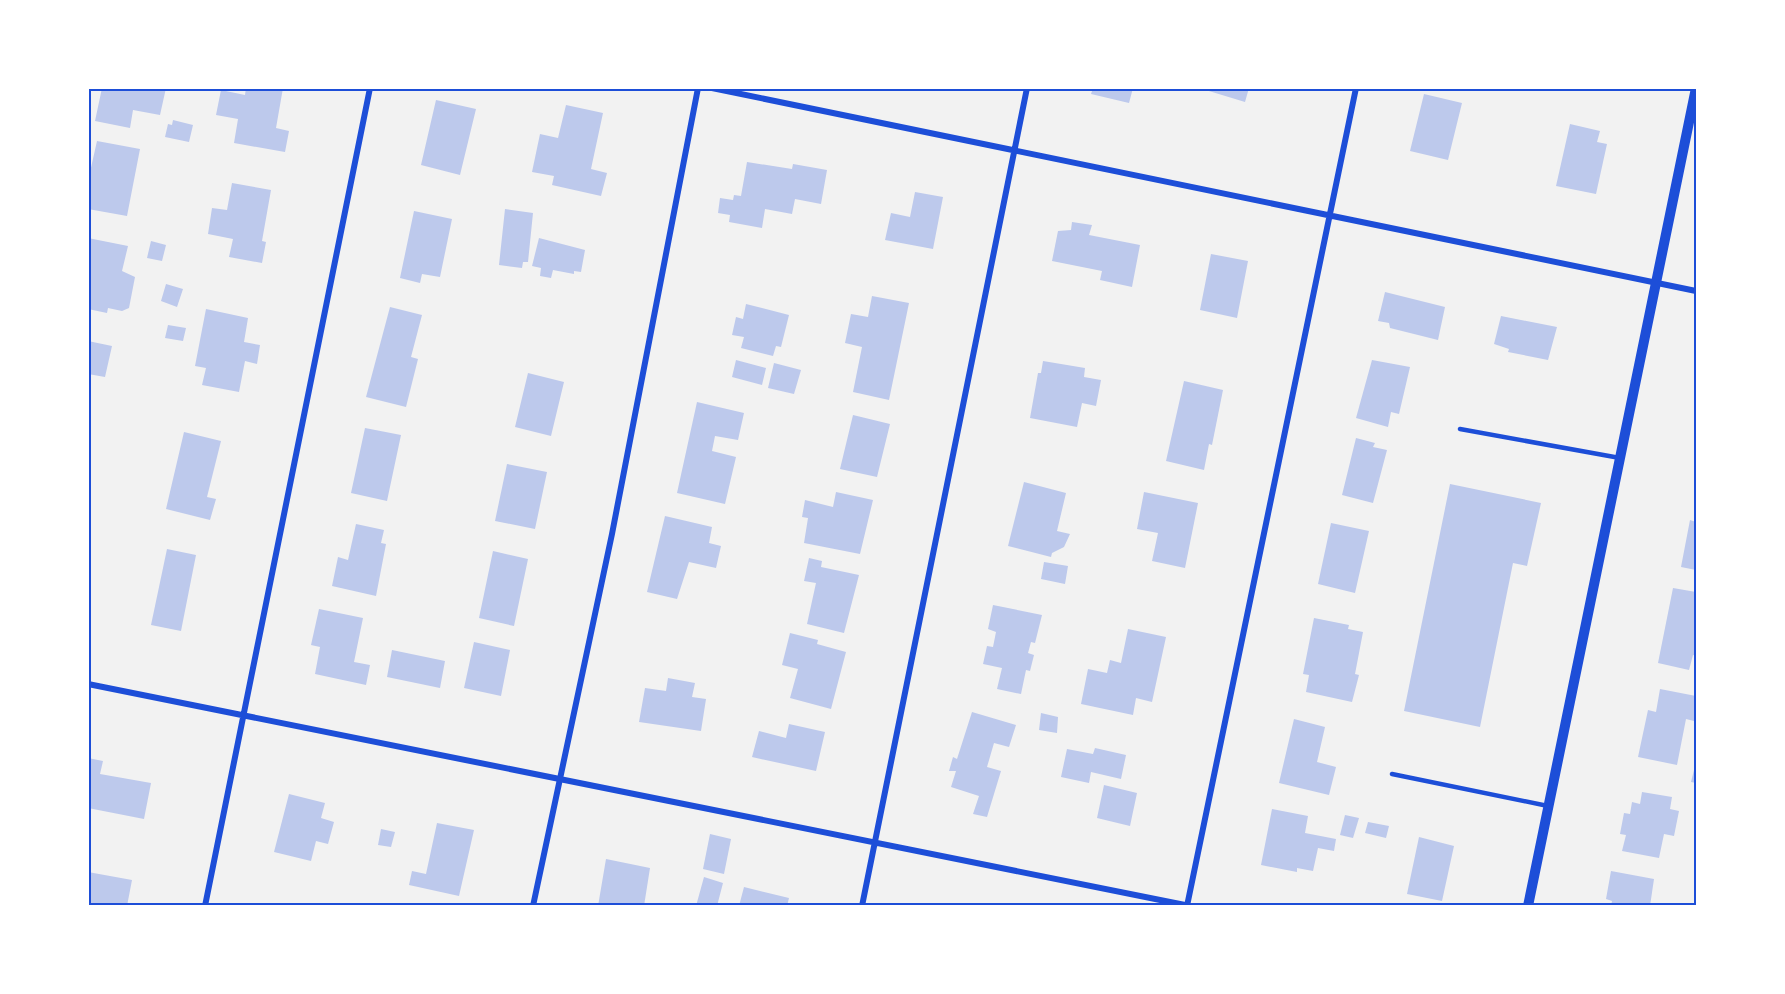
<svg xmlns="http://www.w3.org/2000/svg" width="1785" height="994" viewBox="0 0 1785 994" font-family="'IBM Plex Sans',sans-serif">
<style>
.building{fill:#bdc9ec}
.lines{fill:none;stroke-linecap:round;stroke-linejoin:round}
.service{stroke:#1d4ed8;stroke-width:4.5}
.minor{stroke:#1d4ed8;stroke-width:6}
.tertiary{stroke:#1d4ed8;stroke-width:10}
.neatline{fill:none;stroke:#1d4ed8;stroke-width:2}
</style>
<rect width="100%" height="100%" fill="#f2f2f2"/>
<path class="building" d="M102,88H166L160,115L133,110L130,128L95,121Z
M246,88H283L276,128L289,131L285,152L234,143L238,119L216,115L221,90L245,95Z
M1093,88H1133L1129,103L1091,94Z
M1199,88H1249L1245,102Z
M1424,94L1462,103L1448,160L1410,151Z
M436,100L476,109L460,175L421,165Z
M566,105L603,113L591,169L607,173L601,196L552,185L554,176L532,172L540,134L558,138Z
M173,120L193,125L189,142L165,137L168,124L172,125Z
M1570,124L1600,131L1597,142L1607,144L1596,194L1556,186Z
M97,141L140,149L127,216L88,209V181Z
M747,162L792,169L793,164L827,170L821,204L795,199L792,214L765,209L762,228L729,222L730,215L718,213L720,198L733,200L734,195L741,196Z
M232,183L271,190L262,241L266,242L262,263L229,257L233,239L208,234L212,208L227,210Z
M915,192L943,197L933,249L885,240L891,213L910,217Z
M505,209L533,213L528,262H523L522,268L499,265Z
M414,211L452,219L440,277L422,274L420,283L400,278Z
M1072,222L1092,225L1089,235L1140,245L1132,287L1100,280L1102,271L1052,261L1058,231L1071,230Z
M88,238L128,246L122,271L135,277L129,308L122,311L108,308L107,313L88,309Z
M539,238L585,250L581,272L574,271V274L553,270L551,278L540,276L541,268L532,266Z
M151,241L166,245L162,261L147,258Z
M1211,254L1248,261L1237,318L1200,310Z
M166,284L183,289L177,307L161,301Z
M1385,292L1445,307L1438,340L1390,328L1389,323L1378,321Z
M872,296L909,303L889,400L853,392L862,347L845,343L851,314L868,317Z
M746,304L789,315L781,347L776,346L773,356L741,348L744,337L732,335L736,317L743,319Z
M390,307L422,315L411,357L418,359L406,407L366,397Z
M206,309L248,318L244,342L260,345L257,364L245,361L239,392L202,385L206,368L195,366Z
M1501,316L1557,327L1548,360L1508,352L1509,349L1494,344Z
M168,325L186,328L183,341L165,338Z
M88,341L112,346L105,377L88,374Z
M736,360L766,368L762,385L732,377Z
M1372,360L1410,367L1399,414L1391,412L1388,427L1356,418Z
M1043,361L1085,368L1084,377L1101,380L1096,406L1082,403L1077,427L1030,418L1038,373H1041Z
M774,363L801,370L794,394L768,388Z
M528,373L564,382L551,436L515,427Z
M1184,381L1223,390L1212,445L1209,444L1204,470L1166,461Z
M697,402L744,413L738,440L715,436L712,451L736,457L725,504L677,493Z
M853,415L890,424L877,477L840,469Z
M365,428L401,435L387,501L351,493Z
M184,432L221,441L207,497L216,499L210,520L166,509Z
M1356,438L1375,443L1373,447L1387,450L1373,503L1342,495Z
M507,464L547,472L535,529L495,521Z
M1024,482L1066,493L1057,531L1070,534L1064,547L1052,553L1051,557L1008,546Z
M1450,484L1541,503L1527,566L1513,563L1480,727L1404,711Z
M836,492L873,500L860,554L804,543L808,518L802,517L805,500L833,507Z
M1144,492L1198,503L1185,568L1152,561L1158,533L1137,529Z
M665,516L712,527L709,543L721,546L716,568L689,562L677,599L647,592Z
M1690,520L1696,522V570L1681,567Z
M1331,523L1369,531L1355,593L1318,584Z
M356,524L384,530L381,543L386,544L376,596L332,586L338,557L348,560Z
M167,549L196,555L181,631L151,625Z
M493,551L528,559L514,626L479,618Z
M809,558L822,561L821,567L859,575L844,633L807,624L816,583L804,581Z
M1044,562L1068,566L1065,584L1041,579Z
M1673,588L1696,592V656L1693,655L1689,670L1658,663Z
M993,605L1042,615L1035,643L1031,642L1028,653L1034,655L1030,671L1026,670L1021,694L997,689L1002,668L983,664L987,646L993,647L996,632L988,629Z
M319,609L363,618L354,662L370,665L366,685L315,674L320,647L311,645Z
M1314,618L1349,625L1348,629L1363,632L1355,674L1359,675L1352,702L1306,692L1309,675L1303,674Z
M1128,629L1166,637L1152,702L1136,698L1133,715L1081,704L1088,669L1107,673L1110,660L1121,663Z
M790,633L818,640L817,644L846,652L831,709L790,698L798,669L782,665Z
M474,642L510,650L501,696L464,688Z
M392,650L445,661L440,688L387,677Z
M668,678L695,683L692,697L706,699L701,731L639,722L645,688L666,691Z
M1660,689L1696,696L1694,721L1686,719L1677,765L1638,757L1648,710L1656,712Z
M972,712L1016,725L1009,747L994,743L987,767L1001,771L987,817L973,814L979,796L951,787L956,771H949L953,757L957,759Z
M1041,713L1058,717L1057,733L1039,730Z
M1294,719L1325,727L1317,762L1336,767L1329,795L1279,783Z
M789,724L825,732L816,771L752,757L759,731L786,738Z
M1095,748L1126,755L1121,779L1091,772L1089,783L1061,777L1067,749L1093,754Z
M88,758L103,761L100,774L151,783L144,819L88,808Z
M1696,762V783L1691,782Z
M1104,785L1137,793L1130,826L1097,818Z
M1642,792L1672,797L1670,809L1679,811L1674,836L1664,834L1659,858L1622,851L1626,835L1620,834L1624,813L1630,814L1632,802L1640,804Z
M289,794L325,803L321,818L334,822L328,844L316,841L311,861L274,852Z
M1272,809L1308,816L1305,833L1336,839L1334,851L1318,848L1313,871L1297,868V872L1261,865Z
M1345,815L1359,818L1353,838L1340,835Z
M1368,822L1389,826L1386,838L1365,833Z
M437,823L474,830L459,896L409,885L412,871L426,874Z
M381,829L395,832L391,847L378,845Z
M710,834L731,839L724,874L703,869Z
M1419,837L1454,846L1442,901L1407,894Z
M606,859L650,868L644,906H598Z
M1611,871L1654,879L1650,906H1611L1612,901L1606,899Z
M88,872L132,880L127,906H88Z
M704,877L723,883L717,906H696Z
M744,887L789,898L787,906H739Z"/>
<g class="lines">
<path class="service" d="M1460,429L1620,458
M1392,774L1548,806"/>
<path class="minor" d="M712,88L1696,291
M88,684L1190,906
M205,906L370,88
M533,906L612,534L698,88
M862,906L1027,88
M1187,906L1356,88"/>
<path class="tertiary" d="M1528,906L1696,88"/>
</g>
<rect width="1785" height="994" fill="none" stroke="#ffffff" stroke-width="180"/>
<rect x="90" y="90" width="1605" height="814" class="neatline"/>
</svg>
